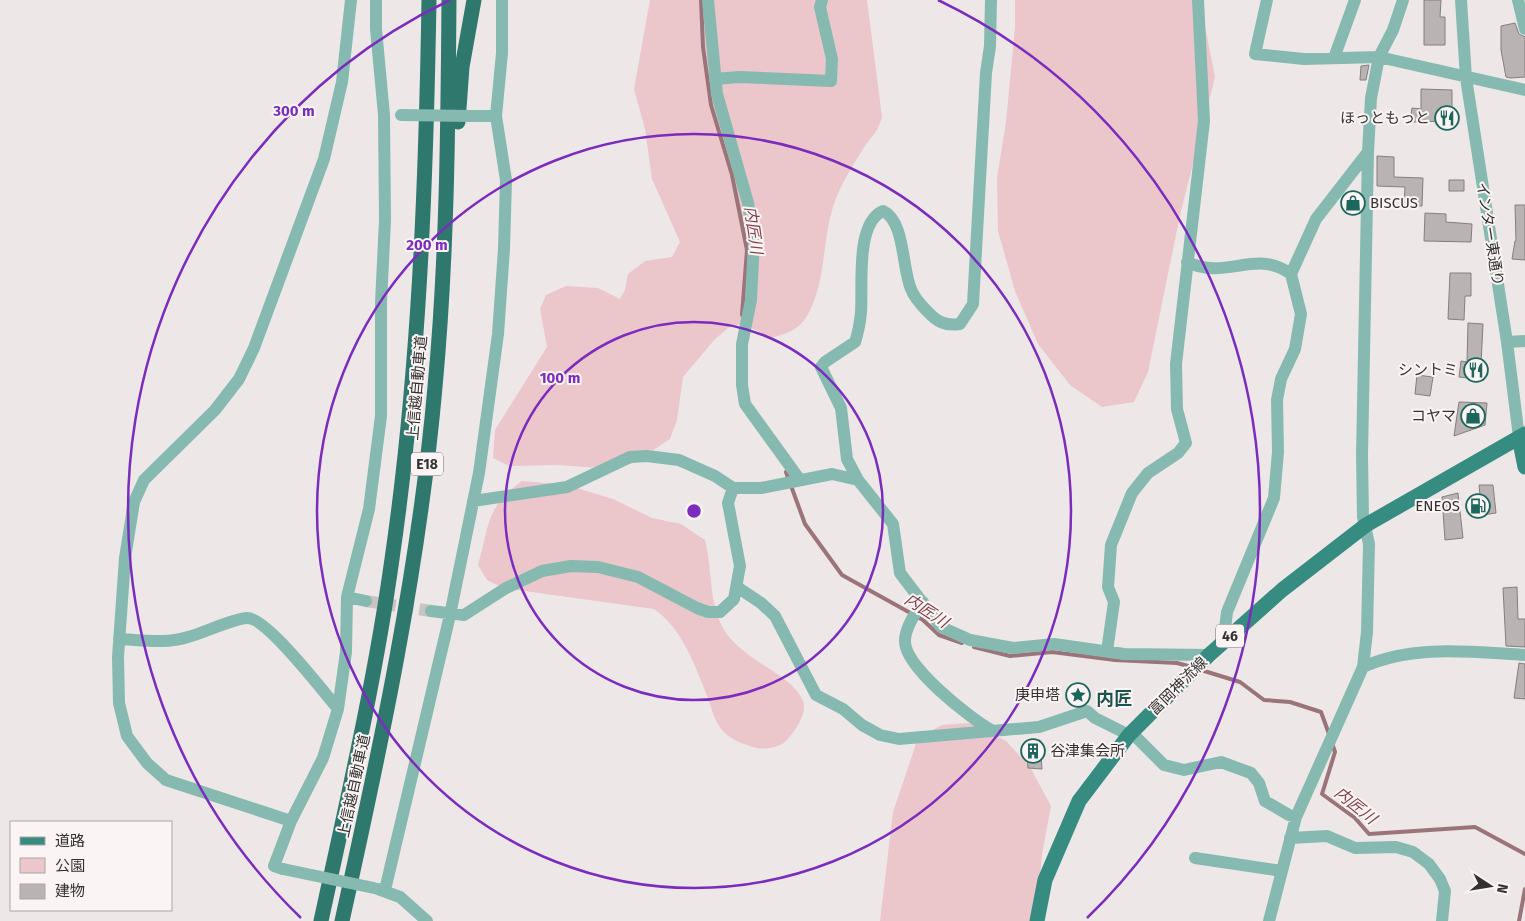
<svg xmlns="http://www.w3.org/2000/svg" width="1525" height="921" viewBox="0 0 1525 921" font-family="'Fira Sans','Noto Sans JP',sans-serif">
<style>
.green{fill:#ebc6ca}
.lines{fill:none;stroke-linecap:round;stroke-linejoin:round}
.stream{stroke:#9a7479;stroke-width:4}
.building{fill:#b9b3b3;stroke:#847e7f}
.minor-tunnel{stroke:#c9c3c3;stroke-width:12;stroke-dasharray:12 6;stroke-linecap:butt}
.minor{stroke:#86bab0;stroke-width:12}
.major{stroke:#368c80;stroke-width:15}
.highway{stroke:#2f786e;stroke-width:15}
.minor-bridge{stroke:#86bab0;stroke-width:12}
.ring{fill:none;stroke:#7b2cbf;stroke-width:2.5}
.labels{text-anchor:middle;stroke-width:4;stroke-linejoin:round;paint-order:stroke}
.shield{fill:#fbf4f5;stroke:#6f6c6c;stroke-width:1}
.shield-label{font-size:14px;font-weight:bold;fill:#333131}
.poi-label{font-size:15px;fill:#333131;stroke:#fbf4f5;text-anchor:end}
.street-label{font-size:15px;fill:#333131;stroke:#fbf4f5}
.water-label{font-size:16px;font-style:italic;fill:#833f4a;stroke:#fbf4f5}
.quarter-label{font-size:18px;font-weight:bold;fill:#1b544c;stroke:#fbf4f5}
.centre{fill:#7b2cbf;stroke:#fbf4f5;stroke-width:2.5}
.ring-label{font-size:15px;text-anchor:middle;font-weight:bold;fill:#7b2cbf;stroke:#fbf4f5;stroke-width:4;stroke-linejoin:round;paint-order:stroke}
</style>
<rect width="100%" height="100%" fill="#eee7e7"/>
<path class="green" d="M650,0H867L882,117C877,134 872,135 863,149C852,167 839,187 833,207C822,243 826,283 807,316C799,330 784,335 769,338L758,331L741,324L728,328L715,339L683,377L677,420L670,439L634,463L612,469L558,465L509,466L493,458L495,430L547,347L540,309L546,295L566,286L598,288L620,299L625,290L628,274L645,261L672,257L680,242L652,179L645,129L634,89Z
M1015,0H1200L1215,77L1180,215L1148,372L1134,402L1102,407L1070,385L1038,344L1015,291L998,231L997,178L1006,122L1015,27Z
M522,481L567,485L613,499L652,518L681,524L705,540C712,567 709,596 720,622C736,660 792,672 803,701C808,714 794,732 786,741C780,747 765,750 757,748C743,744 728,740 719,726C714,718 711,707 708,698C695,666 683,629 654,609L503,588L487,580L478,565C490,524 485,508 522,481Z
M970,723L1006,741L1030,767L1051,806L1042,854L1036,921H880L893,812L918,738L942,725Z"/>
<g class="lines">
<path class="stream" d="M701,0L703,47L711,105L732,175L747,250L742,315
M786,472L805,524L842,575L923,620L939,635L962,643
M974,647L1010,656L1052,652L1115,660L1177,663L1192,667
M1201,670L1240,682L1264,700L1290,702L1321,712L1329,734
M1332,743L1335,752L1322,794L1355,818L1369,834L1475,827L1525,854
M1519,921L1525,889"/>
</g>
<path class="building" d="M1424,0H1441L1440,17H1445V45H1424Z
M1515,23L1519,34L1525,37V77L1510,78L1506,77L1501,50V26Z
M1369,65L1366,80H1360L1361,66Z
M1421,89L1452,90V121L1410,122L1412,108L1421,109Z
M1377,156L1394,157V177L1423,178L1422,206H1404L1405,187L1377,186Z
M1449,180H1464V191H1449Z
M1515,205H1525V260L1512,259L1515,241H1516Z
M1425,213L1446,214V222L1472,224L1471,242L1424,241Z
M1450,273H1471V296H1465L1464,320L1448,319Z
M1468,323L1483,324L1481,364H1486L1484,380L1459,377L1461,361L1467,362Z
M1417,375L1433,377L1430,396L1415,394Z
M1459,402L1487,403L1485,425L1454,436Z
M1479,485H1493L1496,513L1482,515Z
M1458,493L1463,538L1445,540L1442,497Z
M1517,587L1518,619H1525V647L1506,646L1503,588Z
M1519,663L1525,664V699L1514,698Z
M1040,740L1042,769L1028,768L1026,742Z"/>
<g class="lines">
<path class="minor-tunnel" d="M366,601L431,611"/>
<path class="minor" d="M708,0L717,94L748,203L754,242L751,300L742,344V385L745,404L800,480
M1267,0L1255,54L1304,59L1379,57L1525,90
M1461,0L1466,78L1507,342L1519,437
M1518,0L1525,29
M1334,58L1355,0
M715,79L739,77L831,81L832,59L820,7L822,0
M473,116H496
M1187,262C1227,281 1255,248 1291,274
M1507,342L1525,341
M858,480L847,459L841,408L821,367L825,362L855,342C858,333 860,323 861,312C863,287 855,223 883,211C905,221 902,269 911,289C914,297 921,305 927,311C937,322 945,326 960,324L973,304L986,73L990,46L991,0
M473,501L567,487L630,457L647,456L679,460L715,476L733,488H761L832,474L858,480L893,524L900,573L941,627L970,640L1013,648L1054,644L1124,654L1209,655
M737,587L761,603L775,616L816,695L843,709L862,725L880,735L899,739L1039,727L1087,711L1095,718L1129,735
M347,597L366,601
M923,602C915,614 906,626 905,640C903,666 970,718 991,730
M431,611L464,615L506,588L542,571L571,566L598,567L638,577L697,608L708,612H720L734,599L740,566L728,503L733,488
M1230,636L1225,629L1227,612L1274,498L1278,452L1277,400L1281,379L1295,349L1301,314L1291,274L1316,219L1368,152
M119,639C142,640 166,644 188,637C204,633 231,619 247,618C266,617 324,692 338,709
M1107,651L1114,602L1108,587L1111,545L1132,493L1148,473L1178,453L1186,443L1177,409L1176,364L1204,121L1198,0
M1363,667C1413,644 1471,652 1525,655
M1132,733L1164,765L1184,770L1221,762L1251,773L1259,783L1265,801L1289,815L1296,817
M291,821L166,780L147,763L127,736L119,703L118,657L125,558L134,502L144,480L215,410L239,379L254,348L324,159L342,82L351,0
M1290,838L1327,836L1355,848L1396,847L1413,852L1429,864L1440,879L1445,891L1442,921
M1195,858L1282,871
M283,869L274,866L291,821L323,758L338,709L346,652L347,597L369,509L381,416V303L385,220L384,115L376,29V0
M378,889L400,897L427,921
M385,890L450,615L479,473L498,334L504,249L506,180L496,116L502,53V0
M1269,921L1296,817L1363,667L1367,632L1369,544L1363,517L1362,455L1368,152L1371,98L1379,57L1393,30L1403,0"/>
<path class="major" d="M1519,437L1525,467
M1037,921L1045,880L1079,801L1129,735L1209,655L1282,590L1366,525L1525,434"/>
<path class="highway" d="M458,122L462,67L474,0
M321,921C347,801 375,681 392,559C419,373 426,187 429,0
M342,921C381,745 419,568 435,387C447,259 448,129 449,0"/>
<path class="minor-bridge" d="M401,115L473,116
M283,869L374,888"/>
</g>
<g class="ring">
<circle cx="694" cy="511" r="189"/>
<circle cx="694" cy="511" r="377"/>
<path d="M301 918A566 566 0 0 1 450 0M938 0A566 566 0 0 1 1087 918"/>
</g>
<defs>
<g id="restaurant-ring" transform="scale(1.25)"><circle r="9.5" fill="#fbf4f5" stroke="#1d665c" stroke-width="1.5"/><path d="M-5-6h1v4h1v-4h1v4h1v-4h1v5L-1.5 .5V6h-2V.5L-5-1ZM5-6V6H3V1.5H1.5Q1.5-4 5-6Z" fill="#1d665c"/></g>
<g id="shop-ring" transform="scale(1.25)"><circle r="9.5" fill="#fbf4f5" stroke="#1d665c" stroke-width="1.5"/><path d="M-5-2.5h2.3a2.7 3.5 0 0 1 5.4 0H5L5.5 6h-11ZM-1.5-2.5h3a1.5 2.3 0 0 0-3 0Z" fill="#1d665c"/></g>
<g id="fuel-ring" transform="scale(1.25)"><circle r="9.5" fill="#fbf4f5" stroke="#1d665c" stroke-width="1.5"/><path d="M-5.5-6h7V0h2V4h1.3V-2.5L3-4.5l.8-.8L6-3V5H2.5V1h-1V6h-7ZM-4.2-4.7v3.2H.2V-4.7Z" fill="#1d665c"/></g>
<g id="sight-ring" transform="scale(1.25)"><circle r="9.5" fill="#fbf4f5" stroke="#1d665c" stroke-width="1.5"/><path d="M0-6L1.8-2.2L6-1.7L2.9 1.2L3.7 5.4L0 3.3L-3.7 5.4L-2.9 1.2L-6-1.7L-1.8-2.2Z" fill="#1d665c"/></g>
<g id="building-ring" transform="scale(1.25)"><circle r="9.5" fill="#fbf4f5" stroke="#1d665c" stroke-width="1.5"/><path d="M-4-6H4V6H1V3H-1V6H-4ZM-2.5-4.3h1.7v1.8h-1.7ZM.8-4.3h1.7v1.8H.8ZM-2.5-1h1.7V.8h-1.7ZM.8-1h1.7V.8H.8Z" fill="#1d665c"/></g>
</defs>
<g fill-rule="evenodd">
<use href="#restaurant-ring" x="1447" y="118"/>
<use href="#shop-ring" x="1353" y="203"/>
<use href="#restaurant-ring" x="1476" y="370"/>
<use href="#shop-ring" x="1473" y="416"/>
<use href="#fuel-ring" x="1478" y="506"/>
<use href="#sight-ring" x="1078" y="695"/>
<use href="#building-ring" x="1033" y="751"/>
</g>
<g class="labels">
<g class="shield">
<rect x="411" y="452.5" width="32" height="23" rx="4"/>
<rect x="1216" y="624.5" width="28" height="23" rx="4"/>
</g>
<g class="shield-label">
<text x="427" y="469">E18</text>
<text x="1230" y="641">46</text>
</g>
<g class="poi-label">
<text x="1430" y="123">ほっともっと</text>
<text x="1370" y="208" text-anchor="start">BISCUS</text>
<text x="1458" y="375">シントミ</text>
<text x="1456" y="421">コヤマ</text>
<text x="1460" y="511">ENEOS</text>
<text x="1060" y="700">庚申塔</text>
<text x="1050" y="756" text-anchor="start">谷津集会所</text>
</g>
<g class="street-label">
<text transform="translate(1490 234) rotate(81)" y="5">インター東通り</text>
<text transform="translate(417 388) rotate(-85)" y="5">上信越自動車道</text>
<text transform="translate(1178 686) rotate(-45)" y="5">富岡神流線</text>
<text transform="translate(354 786) rotate(-78)" y="5">上信越自動車道</text>
</g>
<g class="water-label">
<text transform="translate(754 230) rotate(82)" y="6">内匠川</text>
<text transform="translate(927 610) rotate(33)" y="6">内匠川</text>
<text transform="translate(1356 805) rotate(39)" y="6">内匠川</text>
</g>
<g class="quarter-label">
<text x="1114" y="705">内匠</text>
</g>
</g>
<circle cx="694" cy="511" r="8" class="centre"/>
<g class="ring-label">
<text x="294" y="116">300 m</text>
<text x="427" y="250">200 m</text>
<text x="560" y="383">100 m</text>
</g>
<rect x="10" y="821" width="162" height="90" fill="#fbf4f5" stroke="#aba6a7"/>
<rect x="20" y="837" width="25" height="8" fill="#368c80" stroke="#aba6a7"/>
<text x="55" y="846" font-size="15" fill="#333131">道路</text>
<rect x="20" y="858" width="25" height="15" fill="#ebc6ca" stroke="#aba6a7"/>
<text x="55" y="871" font-size="15" fill="#333131">公園</text>
<rect x="20" y="884" width="25" height="15" fill="#b9b3b3" stroke="#aba6a7"/>
<text x="55" y="896" font-size="15" fill="#333131">建物</text>
<g transform="translate(1490 886) rotate(102)" stroke="#fbf4f5" stroke-width="4" paint-order="stroke">
<path d="M0-4L9 19L0 12L-9 19Z" fill="#333131"/>
<text y="-8" font-size="14" font-weight="bold" text-anchor="middle" fill="#333131">N</text>
</g>
</svg>
